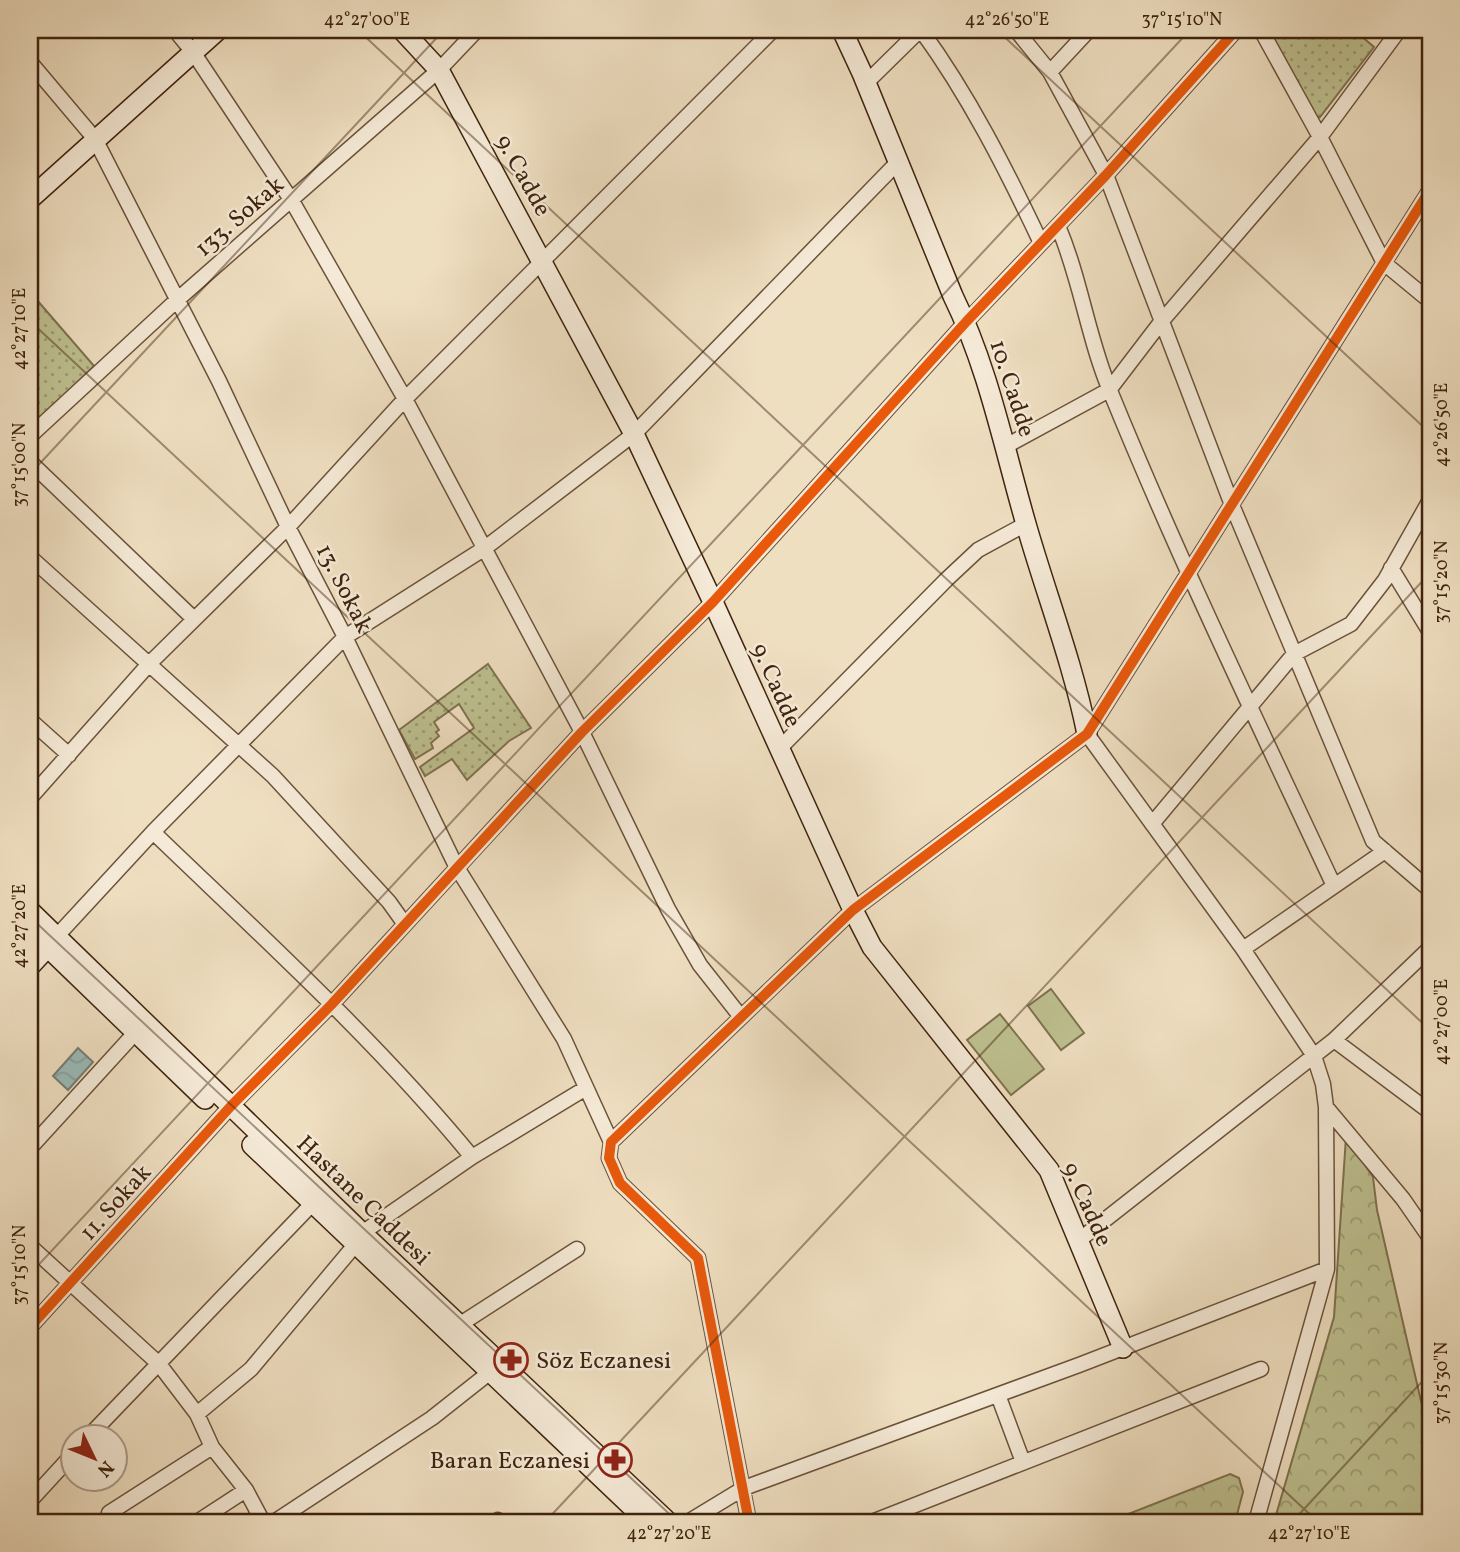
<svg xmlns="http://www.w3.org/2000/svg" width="1460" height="1552" viewBox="0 0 1460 1552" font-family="Vollkorn,serif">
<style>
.park{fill:url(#park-crowns);stroke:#7e724f;stroke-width:2}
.garden{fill:url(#garden-dots);stroke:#7e724f;stroke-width:2}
.pitch{fill:#bec090;stroke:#7e724f;stroke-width:2}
.water{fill:url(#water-waves);stroke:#767e75;stroke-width:2}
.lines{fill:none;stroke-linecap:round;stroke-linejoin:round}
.street-casing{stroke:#6b523b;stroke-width:17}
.secondary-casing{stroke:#3f230e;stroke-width:22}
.street{stroke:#f5ead7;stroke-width:14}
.secondary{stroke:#f5ead7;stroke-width:19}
.cycleway-casing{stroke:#f5ead7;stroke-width:15}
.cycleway{stroke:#e8590c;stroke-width:10}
.ticks{fill:none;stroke:#3f230e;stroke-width:2;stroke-opacity:0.45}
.labels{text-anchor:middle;stroke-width:5;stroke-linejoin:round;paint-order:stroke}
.street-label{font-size:24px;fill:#3f230e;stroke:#f5ead7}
.poi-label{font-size:24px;fill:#3f230e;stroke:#f5ead7;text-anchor:start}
.neatline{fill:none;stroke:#3f230e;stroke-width:2.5}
.ticks-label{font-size:18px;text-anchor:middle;fill:#3f230e}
</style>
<defs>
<pattern id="park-crowns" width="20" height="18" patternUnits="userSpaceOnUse" patternTransform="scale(1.75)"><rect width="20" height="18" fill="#bec090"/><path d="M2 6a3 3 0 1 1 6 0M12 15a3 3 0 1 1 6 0" fill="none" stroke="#9c9c74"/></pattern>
<pattern id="garden-dots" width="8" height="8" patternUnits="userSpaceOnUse" patternTransform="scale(1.75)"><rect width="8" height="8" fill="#bec090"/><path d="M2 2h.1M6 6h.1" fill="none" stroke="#9c9c74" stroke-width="1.8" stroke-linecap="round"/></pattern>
<pattern id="water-waves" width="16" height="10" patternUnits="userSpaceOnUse" patternTransform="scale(1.75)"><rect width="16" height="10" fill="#9bbbb9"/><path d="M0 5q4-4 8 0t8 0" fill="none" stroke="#87a09e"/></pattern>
</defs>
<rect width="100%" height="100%" fill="#efdfc1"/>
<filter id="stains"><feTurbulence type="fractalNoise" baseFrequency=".00286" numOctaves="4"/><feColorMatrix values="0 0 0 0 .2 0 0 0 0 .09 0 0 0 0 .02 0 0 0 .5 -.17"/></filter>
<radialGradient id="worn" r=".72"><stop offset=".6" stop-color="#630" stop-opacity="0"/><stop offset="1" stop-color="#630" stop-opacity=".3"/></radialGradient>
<path class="park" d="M1346,1137L1373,1177L1377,1210L1430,1440V1522H1274L1334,1317Z
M1230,1474L1239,1478L1243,1492L1235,1522H1108Z"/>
<path class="garden" d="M1269,30H1307L1314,36L1320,30H1354L1374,47L1320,117L1315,118Z
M30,292L94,366L30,429Z
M488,664L531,728L509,741L467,780L452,759L425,776L420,767L474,728L459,704L434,722L439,730L436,732L439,736L431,743L433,748L415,759L399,730Z"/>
<path class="pitch" d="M1051,989L1084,1033L1061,1050L1028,1006Z
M1000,1014L1044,1069L1011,1095L967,1040Z"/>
<path class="water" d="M78,1048L93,1062L68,1090L53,1076Z"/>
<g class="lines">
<g class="street-casing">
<path id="street" d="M175,30L193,52L292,201L405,399L582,732L668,909L700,965L741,1017
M921,30C969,96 1006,169 1041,243
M1016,30L1050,72L1106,175L1232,505L1373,841L1430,890
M1261,30L1320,137L1384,263L1430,301
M30,62L95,139L219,381L288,527L345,637L456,866L564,1039L611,1142
M1050,72L1089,30
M866,83L920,30
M1058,226C1081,280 1088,339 1111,393C1179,560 1258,723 1334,886
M30,436L177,300L439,70L477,30
M1006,446L1109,390L1161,322L1320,137L1399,30
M30,462L194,619
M30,557L273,776L389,902L404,923
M1391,568L1430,632
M30,720L69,755
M1087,734L1243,949L1314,1056L1323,1084L1326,1107L1327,1269L1256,1522
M779,749L947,579L978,550L1026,524
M30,798L149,664L288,527L405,399L773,30
M1152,824L1294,654L1351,624L1385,580L1430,500
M153,832C262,937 376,1040 472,1157
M56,937L153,832L345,637L485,548L634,434L897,163
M1243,949L1385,851
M1334,1040L1430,1112
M1326,1107L1403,1199L1430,1238
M30,1148L135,1033
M362,1233L472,1157L586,1088
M1078,1241L1334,1040L1430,948
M30,1246L159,1364L197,1414L212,1447L246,1490L263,1522
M459,1325L577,1249
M30,1327L231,1106L331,1005L582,732L713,602L966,322L1106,175L1236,30
M998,1395L1023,1462
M197,1414L251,1369L355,1245
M89,1436L312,1204
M30,1501L74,1453
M109,1513L212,1447
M197,1522L246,1490
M274,1522L432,1418L489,1373
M495,1522L498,1520
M688,1522L744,1488L1079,1365L1327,1269
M749,1522L698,1258L620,1183L609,1158L611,1142L853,910L1087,734L1430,190
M872,1522L1261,1369"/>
</g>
<g class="secondary-casing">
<path id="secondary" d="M402,30L439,70L634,434L713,602L853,910L872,947L1049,1170L1123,1348
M842,30L862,73L953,296C988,367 1004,448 1026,524C1046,594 1073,663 1087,734
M30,199L218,30
M30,911L362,1233L668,1522
M30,930L205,1099
M30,966L56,938
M252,1145L648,1522"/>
</g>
<use href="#street" class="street"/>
<use href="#secondary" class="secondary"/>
<g class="cycleway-casing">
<path id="cycleway" d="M30,1327L231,1106L331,1005L582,732L713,602L966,322L1106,175L1236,30
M749,1522L698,1258L620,1183L609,1158L611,1142L853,910L1087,734L1430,190"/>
</g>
<use href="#cycleway" class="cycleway"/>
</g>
<path class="ticks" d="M358,30L1430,1030M997,30L1430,433M30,321L1318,1522M30,474L444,30M30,917L678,1522M30,1274L1190,30M30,1514L38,1522M545,1522L1430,573M1292,1522L1430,1373"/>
<defs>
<g id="pharmacy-ring" transform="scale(1.75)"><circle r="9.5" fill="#f5ead7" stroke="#8f2418" stroke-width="1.5"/><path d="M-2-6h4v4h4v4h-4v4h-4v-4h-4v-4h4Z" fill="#8f2418"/></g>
</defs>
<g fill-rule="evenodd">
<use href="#pharmacy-ring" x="511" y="1360"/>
<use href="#pharmacy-ring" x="615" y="1460"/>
</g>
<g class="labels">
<g class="street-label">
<text transform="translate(524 175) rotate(61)" y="8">9. Cadde</text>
<text transform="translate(239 216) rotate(-41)" y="8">133. Sokak</text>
<text transform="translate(1013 388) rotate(72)" y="8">10. Cadde</text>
<text transform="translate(345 588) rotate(63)" y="8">13. Sokak</text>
<text transform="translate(777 685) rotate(66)" y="8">9. Cadde</text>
<text transform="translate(364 1200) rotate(44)" y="8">Hastane Caddesi</text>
<text transform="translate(115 1202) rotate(-48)" y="8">11. Sokak</text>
<text transform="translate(1088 1204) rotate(66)" y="8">9. Cadde</text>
</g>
<g class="poi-label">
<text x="536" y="1368">Söz Eczanesi</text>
<text x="590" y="1468" text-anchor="end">Baran Eczanesi</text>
</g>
</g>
<rect width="1460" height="1552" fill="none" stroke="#efdfc1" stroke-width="77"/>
<g transform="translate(94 1458) rotate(133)"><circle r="33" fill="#f5ead7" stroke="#ac9a87" stroke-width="2"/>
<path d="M0-5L12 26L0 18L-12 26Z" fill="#8f2418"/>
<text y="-10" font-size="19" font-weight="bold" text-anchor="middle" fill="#3f230e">N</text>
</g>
<rect x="38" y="38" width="1384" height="1476" class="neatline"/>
<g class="ticks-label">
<text x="367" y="25">42°27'00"E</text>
<text x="1007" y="25">42°26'50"E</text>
<text x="1182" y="25">37°15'10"N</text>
<text transform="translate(19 329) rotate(-90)" y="6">42°27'10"E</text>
<text transform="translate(1441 425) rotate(-90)" y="6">42°26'50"E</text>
<text transform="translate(19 465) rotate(-90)" y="6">37°15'00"N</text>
<text transform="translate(1441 582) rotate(-90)" y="6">37°15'20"N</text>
<text transform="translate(19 926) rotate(-90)" y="6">42°27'20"E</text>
<text transform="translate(1441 1022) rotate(-90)" y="6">42°27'00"E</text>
<text transform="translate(19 1265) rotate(-90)" y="6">37°15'10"N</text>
<text transform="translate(1441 1383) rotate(-90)" y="6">37°15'30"N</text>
<text x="669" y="1539">42°27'20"E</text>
<text x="1309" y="1539">42°27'10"E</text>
</g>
<rect width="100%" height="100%" filter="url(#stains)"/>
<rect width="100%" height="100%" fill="url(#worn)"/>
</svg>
